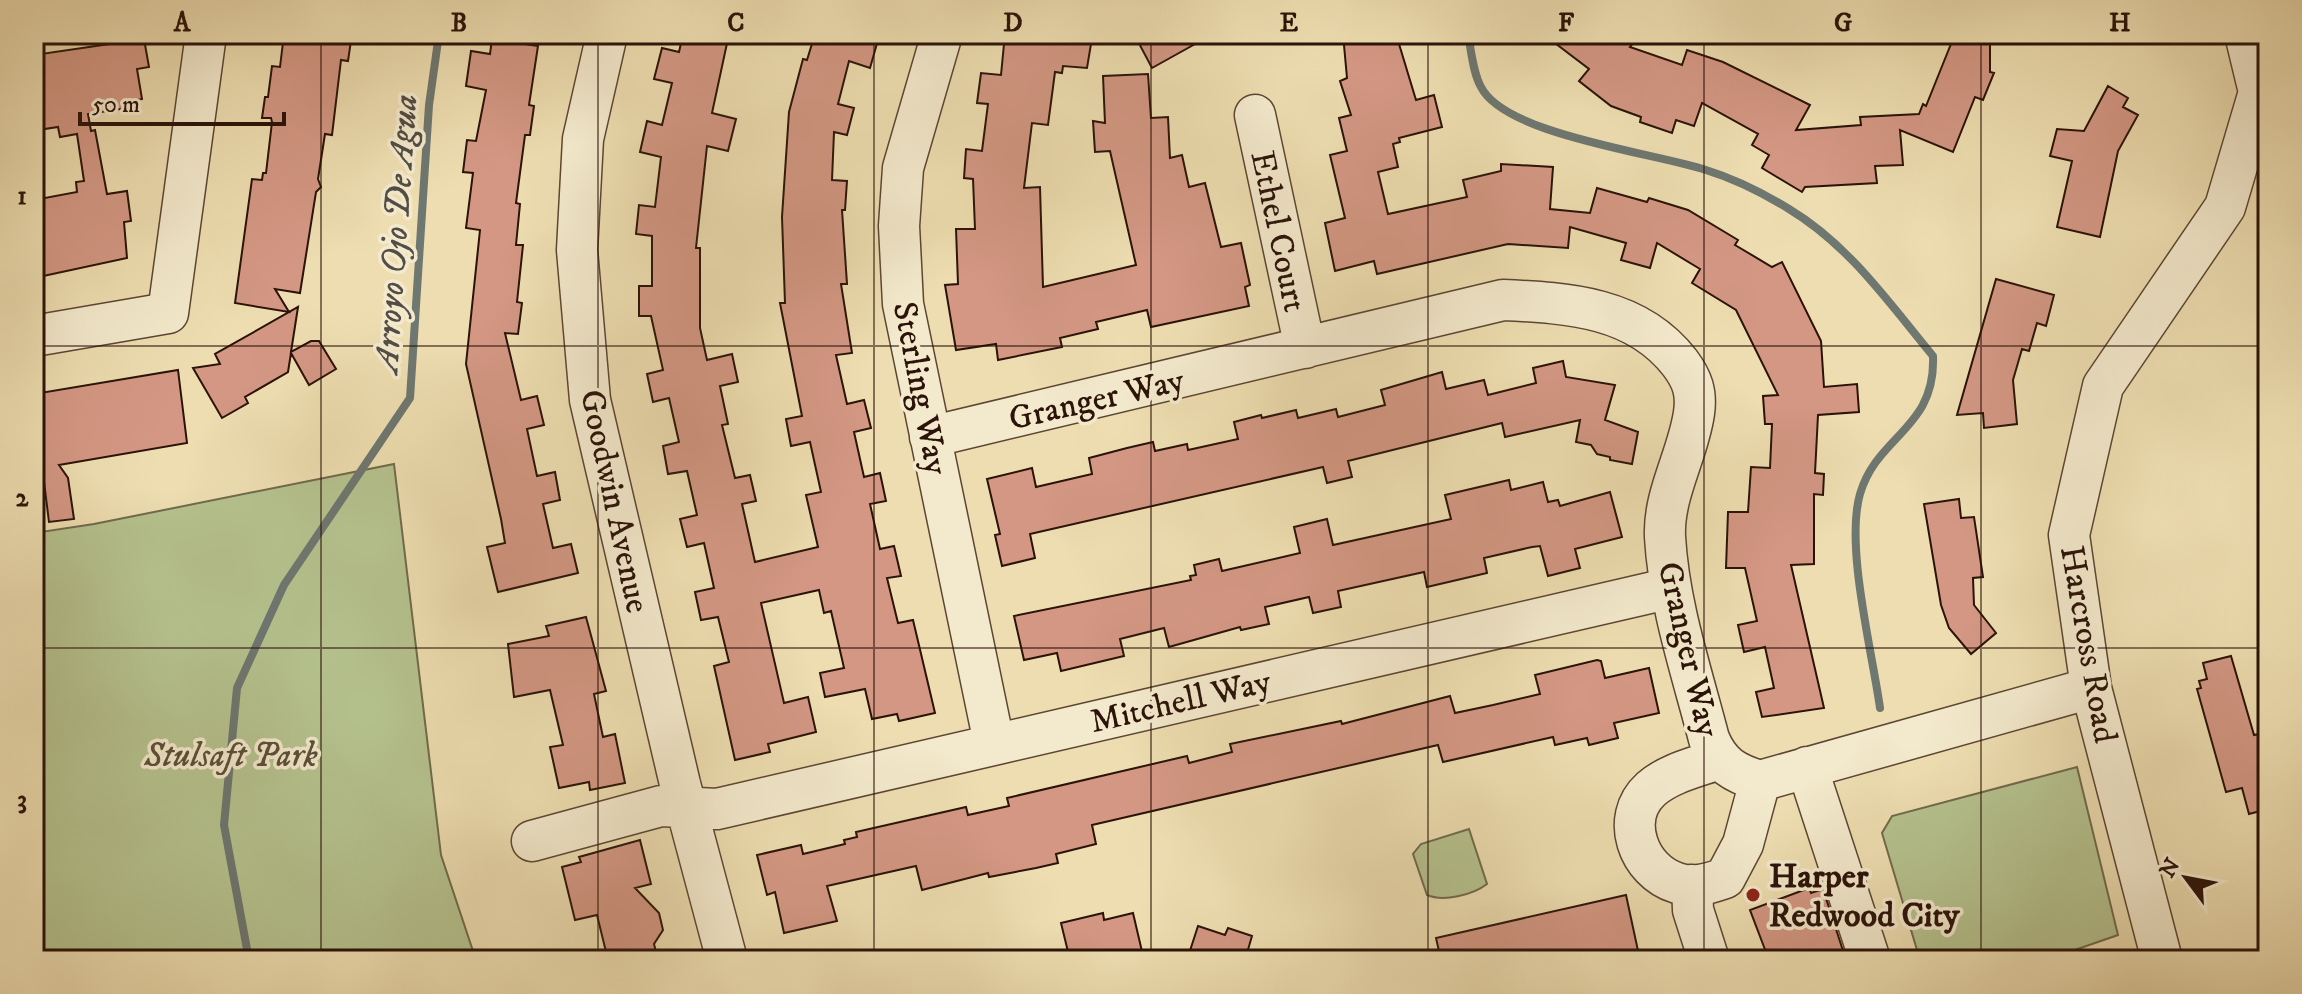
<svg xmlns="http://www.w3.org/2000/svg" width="2302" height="994" viewBox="0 0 2302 994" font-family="'IM FELL DW Pica',serif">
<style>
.green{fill:#b5c28e;stroke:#706a4c;stroke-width:2}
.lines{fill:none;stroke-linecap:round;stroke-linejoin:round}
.stream{stroke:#6e7770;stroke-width:8}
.building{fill:#d39783;stroke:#2b1309;stroke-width:2}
.minor-casing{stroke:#5c4633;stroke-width:43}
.minor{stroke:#f3e9cc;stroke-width:40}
.grid{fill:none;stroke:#2b1309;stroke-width:2;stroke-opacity:0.55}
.poi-dot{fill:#8f2418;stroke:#f3e9cc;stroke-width:3}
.labels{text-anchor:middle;stroke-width:7;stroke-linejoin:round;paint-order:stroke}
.street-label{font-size:34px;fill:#2b1309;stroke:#f3e9cc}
.park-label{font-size:34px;font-style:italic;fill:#5b5038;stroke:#f3e9cc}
.poi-label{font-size:34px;font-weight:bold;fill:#2b1309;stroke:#f3e9cc;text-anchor:start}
.water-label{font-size:36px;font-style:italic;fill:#524d45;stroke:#f3e9cc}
.neatline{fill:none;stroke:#2b1309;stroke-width:3}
.grid-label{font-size:26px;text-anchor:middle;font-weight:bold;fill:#2b1309}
</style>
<rect width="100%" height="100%" fill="#edddb0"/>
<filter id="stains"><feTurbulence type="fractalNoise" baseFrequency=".0025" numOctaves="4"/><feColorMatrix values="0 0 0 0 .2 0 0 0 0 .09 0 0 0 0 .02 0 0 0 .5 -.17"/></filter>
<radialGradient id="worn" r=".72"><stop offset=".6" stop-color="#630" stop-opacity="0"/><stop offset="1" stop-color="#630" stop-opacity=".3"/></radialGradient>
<path class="green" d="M394,464L441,855L476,960H34V533L94,524Z
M2077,767L2118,935L2046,960H1920L1882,833L1892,816Z
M1469,829L1487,884C1473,895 1443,902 1427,895L1413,854L1421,844Z"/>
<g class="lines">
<path class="stream" d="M1468,34C1471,50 1473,73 1481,87C1505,135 1655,153 1706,170C1735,179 1763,193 1789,209C1849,245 1889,303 1933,356C1936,429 1877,435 1860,494C1845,546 1872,651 1880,708
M249,960L224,825L237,688L284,585L410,398L429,105L439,34"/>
</g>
<path class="building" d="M284,34H352L348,61L341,60L332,135L325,134L318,179L321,187L316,192L300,293L275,289L289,312L235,303L252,179L262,180L263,173H266L272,122L271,118H262L265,97H268L272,66L280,67Z
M683,34H729L712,113L736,119L728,151L707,146L696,248H700V328L707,360L732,354L738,382L720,386L728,424L722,425L735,478L750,475L756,501L742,504L755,562L818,547L806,495L821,492L810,442L791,446L786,419L802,416L780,303H785L782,217L789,112L803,59L807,60L815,34H870L869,38L878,40L870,68L849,61L838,104L854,108L847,135L834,132L832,180L847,181L845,210H842L847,284H841L852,353L836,355L847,404L864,400L871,428L854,432L864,477L880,473L886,501L870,504L880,549L894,546L901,576L887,578L898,623L913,620L935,713L899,721L897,714L872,719L865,689L825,697L820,673L844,668L831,611L824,613L819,590L761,603L784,703L808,697L816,732L768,744L770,752L735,760L714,666L729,662L718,617L701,620L695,592L714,588L704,543L687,547L680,519L697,515L687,471L668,474L663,446L679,442L669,398L653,402L647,374L663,370L651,316H639V286H652V236L636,234L639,205L655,207L661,157L640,152L647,121L662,125L672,83L654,79L662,48L679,52Z
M1005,34H1079L1077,42L1091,44L1087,68L1063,66L1062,73L1055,72L1048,125L1032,123L1024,188L1040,187L1043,287L1136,265L1110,151L1095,152L1093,121L1105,123L1103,76L1148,74L1151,118L1168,117L1170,158L1182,155L1189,187L1205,183L1221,247L1241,243L1250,285L1245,287L1249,306L1151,327L1147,310L1096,322L1098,329L1060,338L1062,347L998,360L996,344L956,350L945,285L958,284L956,229H975L973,179L964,178L966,149L982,151L988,104L977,103L981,73L1001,75Z
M1134,34H1213L1152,68Z
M1343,34H1396L1416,100L1434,95L1442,127L1399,138L1400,142L1393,144L1398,167L1378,172L1388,214L1467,197L1463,180L1501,171V164L1553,167L1550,209L1590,213L1597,188L1647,202L1649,198L1688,210L1738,240L1735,245L1772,267L1782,262L1821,341L1824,387L1857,384L1859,412L1818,415L1815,473L1824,474L1823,495L1814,494V564L1791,565L1824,708L1762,717L1756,692L1774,688L1765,647L1744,652L1738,625L1757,621L1745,568H1726L1728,512H1748L1751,467L1770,468L1772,424H1765L1763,396L1778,395L1736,310L1692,283L1700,269L1657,243L1650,268L1621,260L1626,243L1570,227L1568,248L1508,244L1377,274L1374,261L1335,271L1325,223L1345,218L1330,155L1347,151L1339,118L1351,115L1340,81L1347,78Z
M1543,34H1640L1630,47L1682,65L1687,50L1723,62L1810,105L1796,130L1861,125L1860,117L1919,114L1923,104L1926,106L1955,34H1990V72L1994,73L1983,100L1975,97L1953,152L1900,130L1903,165L1875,166L1877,183L1805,187L1802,192L1762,168L1769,155L1752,145L1758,134L1702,103L1694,126L1676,120L1672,133L1640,122L1641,117L1611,106L1579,81L1589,69Z
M144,39L149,67L137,69L142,99L133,101L134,107L88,114L91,131L95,130L107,194L127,191L131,221L124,222L127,258L34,278V200L77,192L76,182L84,181L77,134L60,137L58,127L38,130L34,55Z
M492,39L538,46L529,105L534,106L530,135H525L516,203L520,204L516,245H523L517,302L522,303L518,334L505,333L521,400L537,396L544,425L527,429L537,476L555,472L560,500L543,504L553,548L571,544L578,573L498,592L487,547L505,543L501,519L466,364L480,230L466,228L473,173L463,172L467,140L476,141L486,90L466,86L471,51L490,54Z
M2108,86L2128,98L2123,107L2138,115L2118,151L2100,237L2057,227L2072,161L2050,156L2057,129L2084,131Z
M1996,279L2054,295L2046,326L2037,323L2029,351L2022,349L2013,380L2017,424L1984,428L1983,413L1957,415Z
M298,307L291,352L311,341H319L336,369L309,385L291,353L288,372L245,397L248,403L222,418L193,368L220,364L215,354Z
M1563,361L1566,377L1615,385L1605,420L1638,432L1632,464L1610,460V457L1597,454L1591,445L1576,442L1580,420L1505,437L1502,423L1348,461L1352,477L1327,483L1323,467L1030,534L1035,558L1002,566L995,535L1000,534L987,479L1032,468L1036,487L1092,474L1089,458L1127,448L1153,442L1155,451L1187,444L1188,450L1238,439L1234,422L1261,415L1262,418L1296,410L1298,418L1336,409L1338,417L1385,405L1381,390L1442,372L1446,389L1484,380L1488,395L1536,383L1533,368Z
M178,370L187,443L59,465L68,478L74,519L49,522L44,482L34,484V394Z
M1509,480L1511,490L1543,482L1548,502L1558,500L1560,506L1610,492L1622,537L1575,549L1580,568L1548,576L1540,546L1532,547L1484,558L1487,573L1427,587L1424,572L1338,591L1341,607L1313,613L1309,597L1265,607L1269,624L1241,630L1240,627L1169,647L1164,628L1120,639L1124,656L1061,671L1057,653L1024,660L1014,616L1191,580L1190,576L1196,575L1194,565L1219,559L1222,571L1300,553L1294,527L1327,519L1333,545L1451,519L1445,495Z
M1959,499L1961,518L1974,517L1983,577L1973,578L1974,605L1996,633L1971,654L1949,628L1941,605L1924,504Z
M586,617L606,691L594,694L603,737L615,734L625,783L590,790L589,782L559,788L550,747L563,745L550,690L514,697L508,644L549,636L546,626Z
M2231,656L2254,735L2268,732V809L2249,814L2242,788L2226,792L2197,689L2201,688L2199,681L2207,679L2203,663Z
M1597,660L1601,661L1605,678L1649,668L1659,713L1614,723L1618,738L1589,745L1587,738L1555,745L1553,737L1443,762L1438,745L1092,825L1096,844L1056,854L1058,863L1036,868L989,877L988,873L922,890L916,866L827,886L837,921L784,933L775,892L767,895L757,855L801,845L803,854L845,844L844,840L857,837L856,832L966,807L968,815L1009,806L1007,798L1187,756L1189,763L1232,752L1230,744L1341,721L1342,724L1450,696L1455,713L1493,705L1540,694L1535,675Z
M640,840L651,884L635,888L659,913L663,930L654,944L658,960H608L597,915L575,920L562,867L581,862L579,857Z
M1809,888L1811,893L1823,889L1846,960H1769L1750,910Z
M1626,895L1640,960H1441L1436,938Z
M1103,913L1104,920L1133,913L1144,960H1070L1061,923Z
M1198,926L1225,935L1228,928L1252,936L1245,960H1187Z"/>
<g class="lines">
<g class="minor-casing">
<path id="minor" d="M607,34L583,139L577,250L590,400L680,784L727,960
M942,34L903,168L899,226L903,304L994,743
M1255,115L1305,348
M34,336L168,313L206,34
M930,437L1503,300C1569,303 1637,307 1680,363C1692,379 1697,392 1694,413C1688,455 1663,494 1665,537C1669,606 1692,673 1709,739C1720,765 1734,773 1760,781L2091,688
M1719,759C1697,767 1669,773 1651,789C1619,818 1638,871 1677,883C1694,889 1710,883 1725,878L1743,844L1760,781
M1807,767L1870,960
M532,841L661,806L717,809L1671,588
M1692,885L1693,910L1709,960
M2162,960L2091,688L2069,535L2103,386L2225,207L2259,92L2245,34"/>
</g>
<use href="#minor" class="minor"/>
</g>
<path class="grid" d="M321,34V960M598,34V960M874,34V960M1151,34V960M1428,34V960M1704,34V960M1981,34V960M34,346H2268M34,648H2268"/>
<circle class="poi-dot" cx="1753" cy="895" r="8"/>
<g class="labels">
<g class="street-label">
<text transform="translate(1280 231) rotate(78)" y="12">Ethel Court</text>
<text transform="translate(922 388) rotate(79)" y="12">Sterling Way</text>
<text transform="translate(1096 398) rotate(-13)" y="12">Granger Way</text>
<text transform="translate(616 501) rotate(78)" y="12">Goodwin Avenue</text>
<text transform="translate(2090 644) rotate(80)" y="12">Harcross Road</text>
<text transform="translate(1690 649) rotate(77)" y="12">Granger Way</text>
<text transform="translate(1180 700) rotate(-13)" y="12">Mitchell Way</text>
</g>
<g class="park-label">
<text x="231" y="766">Stulsaft Park</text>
</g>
<g class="poi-label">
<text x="1769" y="887">Harper<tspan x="1769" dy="39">Redwood City</tspan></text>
</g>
<g class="water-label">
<text transform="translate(394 233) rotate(-86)" y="13">Arroyo Ojo De Agua</text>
</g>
</g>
<rect width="2302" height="994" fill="none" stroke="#edddb0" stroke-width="88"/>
<g transform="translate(2186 878) rotate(302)" stroke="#f3e9cc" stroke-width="6" paint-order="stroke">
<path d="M0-6L14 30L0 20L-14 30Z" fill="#2b1309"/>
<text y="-12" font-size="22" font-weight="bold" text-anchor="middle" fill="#2b1309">N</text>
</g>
<path d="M80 112v12h204v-12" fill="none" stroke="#2b1309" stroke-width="4"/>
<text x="92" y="112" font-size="24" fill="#2b1309" stroke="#f3e9cc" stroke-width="6" paint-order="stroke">50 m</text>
<rect x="44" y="44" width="2214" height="906" class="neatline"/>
<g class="grid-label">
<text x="182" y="31">A</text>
<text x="459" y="31">B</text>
<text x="736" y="31">C</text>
<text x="1013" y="31">D</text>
<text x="1289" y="31">E</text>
<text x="1566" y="31">F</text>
<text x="1843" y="31">G</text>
<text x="2120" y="31">H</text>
<text x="22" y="204">1</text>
<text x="22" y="506">2</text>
<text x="22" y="808">3</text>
</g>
<rect width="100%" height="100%" filter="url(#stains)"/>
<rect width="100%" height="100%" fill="url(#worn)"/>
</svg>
